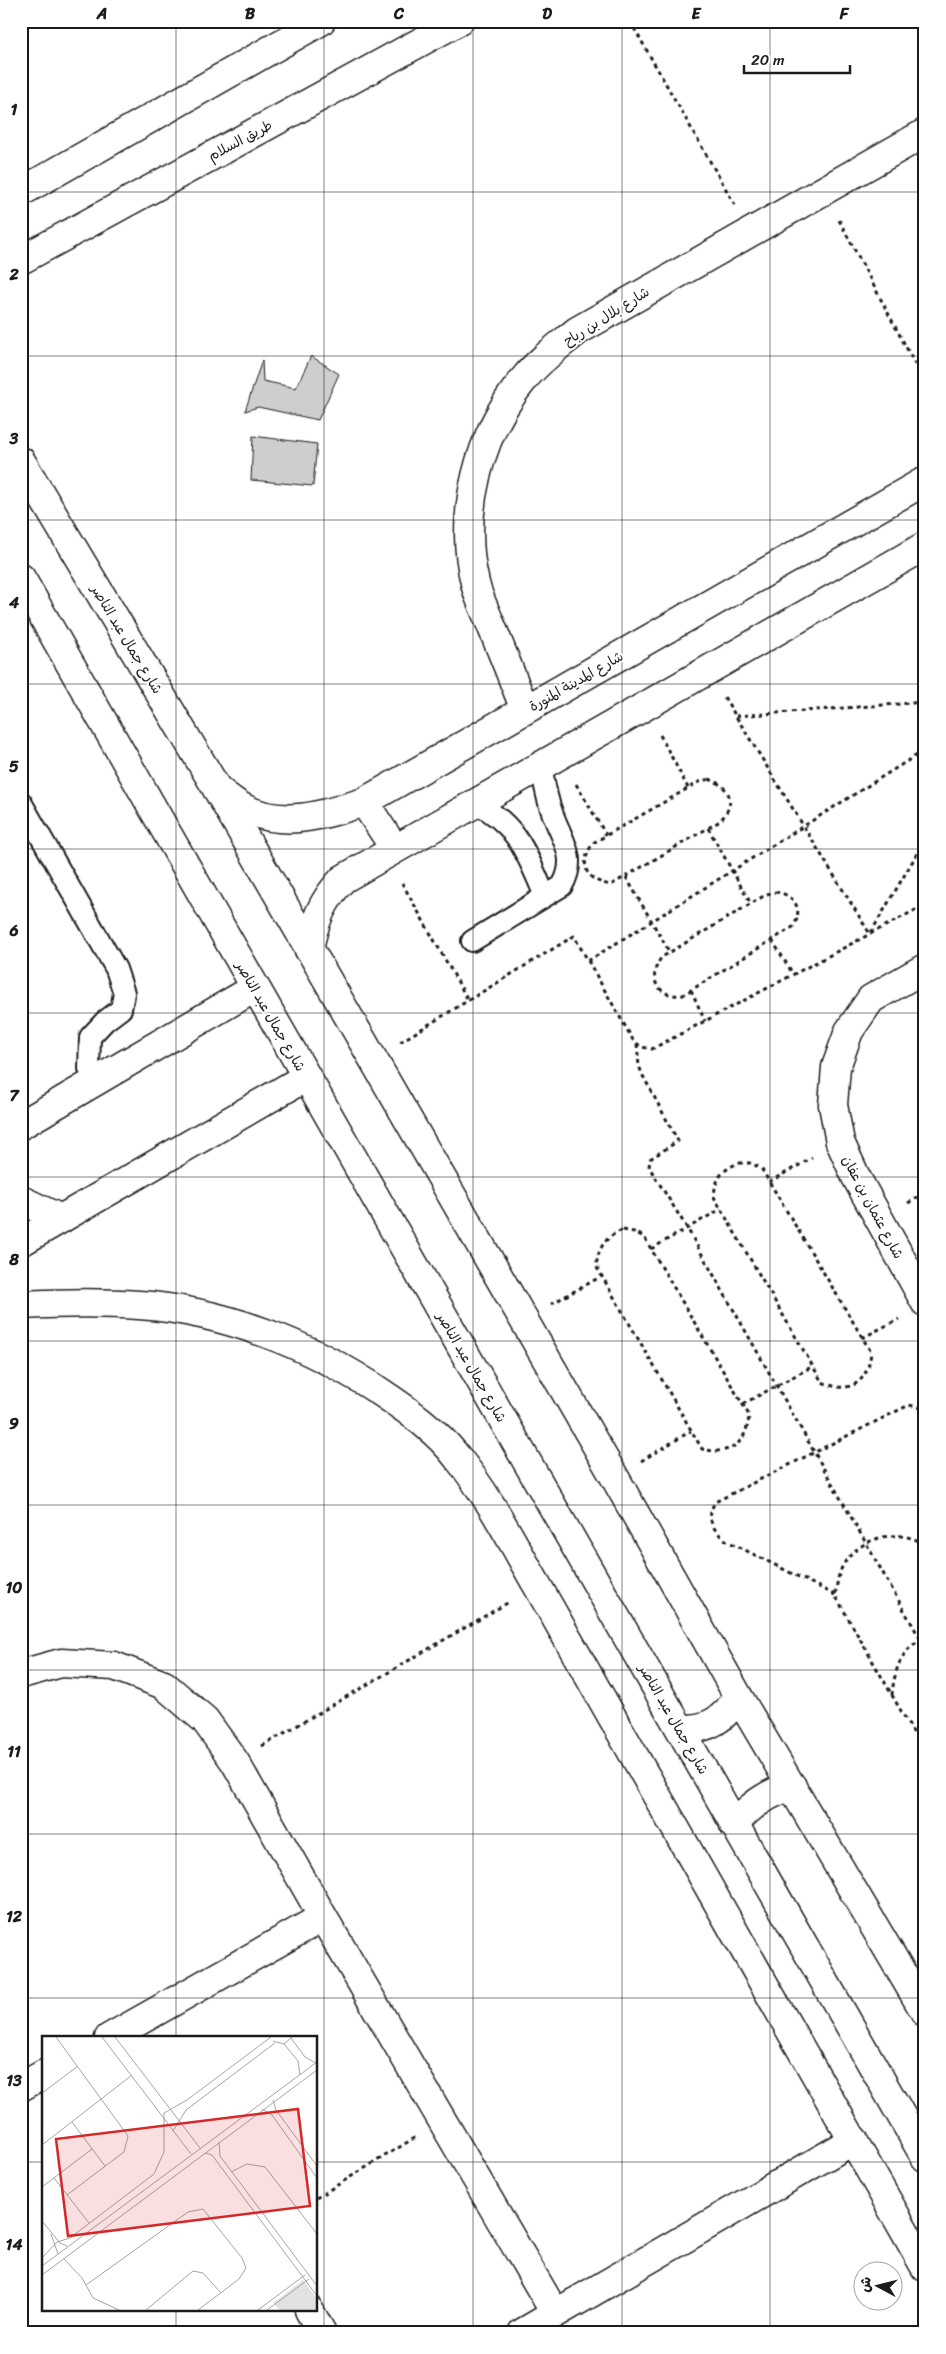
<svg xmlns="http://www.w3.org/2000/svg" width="946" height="2354" viewBox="0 0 946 2354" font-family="Sriracha,'Playpen Sans Arabic',sans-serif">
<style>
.building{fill:#cecece;stroke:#1c1c1c}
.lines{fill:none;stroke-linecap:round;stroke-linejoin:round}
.lane-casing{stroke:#1c1c1c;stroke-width:24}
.street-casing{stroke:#1c1c1c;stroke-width:31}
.secondary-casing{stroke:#1c1c1c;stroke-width:31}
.path{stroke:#1c1c1c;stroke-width:3;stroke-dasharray:4 4;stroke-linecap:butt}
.lane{stroke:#fff;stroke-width:20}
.street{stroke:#fff;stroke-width:28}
.secondary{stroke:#fff;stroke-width:28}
.grid{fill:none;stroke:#1c1c1c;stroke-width:1;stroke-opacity:0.55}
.labels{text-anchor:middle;stroke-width:4;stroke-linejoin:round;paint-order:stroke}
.street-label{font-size:14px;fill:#1c1c1c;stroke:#fff}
.inset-road{fill:none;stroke:#a4a4a4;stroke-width:1}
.view{fill:#d62828;fill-opacity:0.15;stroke:#d62828;stroke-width:2.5}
.inset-edge{fill:none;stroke:#1c1c1c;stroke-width:2.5}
.neatline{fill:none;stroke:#1c1c1c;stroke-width:2}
.grid-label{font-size:16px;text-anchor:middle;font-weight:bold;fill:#1c1c1c}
</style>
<rect width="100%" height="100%" fill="#fff"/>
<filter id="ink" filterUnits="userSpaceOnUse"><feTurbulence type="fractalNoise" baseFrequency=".02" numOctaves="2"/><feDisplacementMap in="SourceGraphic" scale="10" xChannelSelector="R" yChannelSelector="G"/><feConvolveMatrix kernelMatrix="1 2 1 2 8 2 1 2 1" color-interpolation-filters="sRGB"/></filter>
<g filter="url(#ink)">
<path class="building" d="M311,356L339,374L318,420L258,407L245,411L262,360L263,381L296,388Z
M253,436L317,444L313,486L251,480Z"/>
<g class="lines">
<g class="lane-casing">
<path id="lane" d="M21,802L116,969L124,993L121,1009L105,1021L90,1037L89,1069L98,1081
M475,803C518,824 527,855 545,896
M472,941L562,886C579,857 561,839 552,812C546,797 544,781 541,765"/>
</g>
<g class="street-casing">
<path id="street" d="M21,192L321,21
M21,260L459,21
M525,710C514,682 503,654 491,625C486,612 478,597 475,583C458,514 479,433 524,379C539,360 559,346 577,331L925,133
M217,789C225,795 233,802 242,807C282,829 324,815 364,802L925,481
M364,802L395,849
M309,950C314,921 323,900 343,879L925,546
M925,968L871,999L849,1031L836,1067L833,1105L840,1142L856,1177L925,1302
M21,1125L255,988
M21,1200L61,1219
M21,1242L306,1077
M21,1305C61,1303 99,1302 139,1305C225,1311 311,1345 382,1393C409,1411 437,1431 457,1457C489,1496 512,1542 537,1585L925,2267
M21,1674L61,1663L114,1666L164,1685L205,1720L235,1762L323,1917L555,2313
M109,2038L323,1917
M21,2087L44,2074
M309,2310L322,2333
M522,2333L854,2140"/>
</g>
<g class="secondary-casing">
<path id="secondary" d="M21,461L217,789L614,1476L738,1696L925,2012
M21,578L925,2157
M680,1729C707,1730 725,1720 738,1696
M734,1825C750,1805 768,1793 792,1786"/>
</g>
<path class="path" d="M630,21L735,205
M839,220L925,383
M724,697L870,934L925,840
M736,716L925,702
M660,735L688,788
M709,779C732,788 736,803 720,821L611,885C584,880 579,865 593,843L699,782Z
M576,784L606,835
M708,828L751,904
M626,877L670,953
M402,883L468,1000
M775,892C795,894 804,910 793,927L683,995C657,998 646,977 662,957L767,894Z
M772,940L793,974
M588,961L925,750
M691,990L705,1021
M400,1042L574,936L633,1040L641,1047L652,1049L925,905
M637,1044L639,1066L643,1076L678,1141L650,1159L649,1167L687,1228L925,1647
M739,1163H750L761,1168L871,1352C868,1383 850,1395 822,1382L714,1197C715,1179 722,1169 739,1163Z
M769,1182L812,1158
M908,1203L925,1193
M623,1230L634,1232L644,1237L749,1415C747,1444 730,1456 702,1449L596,1266C599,1248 604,1237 623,1230Z
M651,1249L721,1209
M551,1304L602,1276
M862,1338L899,1319
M743,1404L813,1366
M641,1461L691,1431
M920,1541L925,1476
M925,1545C897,1524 851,1541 840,1572C837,1579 837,1588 835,1595L925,1753
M835,1595L727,1541C713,1530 705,1519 715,1502L909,1405L922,1408L925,1411
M892,1695C894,1672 901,1647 925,1638
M262,1746L509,1602
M316,2198L416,2137"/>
<use href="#lane" class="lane"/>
<use href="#street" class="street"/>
<use href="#secondary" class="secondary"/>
</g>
</g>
<path class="grid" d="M176,21V2038M324,21V2333M473,21V2333M622,21V2333M770,21V2333M21,192H925M21,356H925M21,520H925M21,684H925M21,849H925M21,1013H925M21,1177H925M21,1341H925M21,1505H925M21,1670H925M21,1834H925M21,1998H925M21,2162H44M316,2162H925M176,2310V2333"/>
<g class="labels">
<g class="street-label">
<text transform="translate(240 140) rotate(-28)" y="5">طريق السلام</text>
<text transform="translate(606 316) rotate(-32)" y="5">شارع بلال بن رباح</text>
<text transform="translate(127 639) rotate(59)" y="5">شارع جمال عبد الناصر</text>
<text transform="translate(576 681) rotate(-30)" y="5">شارع المدينة المنورة</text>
<text transform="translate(271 1016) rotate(60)" y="5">شارع جمال عبد الناصر</text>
<text transform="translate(873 1207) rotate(62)" y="5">شارع عثمان بن عفان</text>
<text transform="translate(472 1367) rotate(60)" y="5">شارع جمال عبد الناصر</text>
<text transform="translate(674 1719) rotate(60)" y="5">شارع جمال عبد الناصر</text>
</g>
</g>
<g transform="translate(42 2036)">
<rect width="275" height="275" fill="#fff"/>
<path d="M261,244L275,263V274H238L231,267Z" fill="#e2e2e2"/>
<path class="inset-road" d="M14,1L86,100L82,116L25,159M60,1L149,118M73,1L158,112M249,2L263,21L274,27M231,5L242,8L250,1M242,8L256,25L258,39M0,57L36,30M231,64L234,74L275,130M220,73L230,79L275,142M30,86L63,130M131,95L144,74L233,7M177,106L178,120L275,250M0,109L90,39M163,117L170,119L275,260M189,136L205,128L223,131L275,198M12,142L47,187M0,151L50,113M0,185L18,207L25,210M9,198L16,218M0,222L15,206L28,202L112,138L122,116V77L145,64L229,1M22,223L40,242L51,262L77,274M0,230L275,26M0,239L275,34M44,249L146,176L161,173L200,222L204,232L197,243L156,274M104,274L151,235L161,237L179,257M216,274L263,239M225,274L267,243"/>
<path class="view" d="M256,73L268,170L26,200L14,103Z"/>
<rect width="275" height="275" class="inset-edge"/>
</g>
<rect width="946" height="2354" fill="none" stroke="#fff" stroke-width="55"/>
<g transform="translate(878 2286) rotate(277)"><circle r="24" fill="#ffffff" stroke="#a4a4a4"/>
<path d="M0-4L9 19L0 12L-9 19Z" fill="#1c1c1c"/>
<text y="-8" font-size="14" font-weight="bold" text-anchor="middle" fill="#1c1c1c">ش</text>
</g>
<path d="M744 65v8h106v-8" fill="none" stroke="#1c1c1c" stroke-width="2.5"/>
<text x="751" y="65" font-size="15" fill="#1c1c1c" stroke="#ffffff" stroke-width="4" paint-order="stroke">20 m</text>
<rect x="28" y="28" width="890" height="2298" class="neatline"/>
<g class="grid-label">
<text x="102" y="19">A</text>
<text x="250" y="19">B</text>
<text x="399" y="19">C</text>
<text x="547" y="19">D</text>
<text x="696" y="19">E</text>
<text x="844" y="19">F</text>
<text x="14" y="115">1</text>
<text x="14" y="280">2</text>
<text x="14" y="444">3</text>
<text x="14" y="608">4</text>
<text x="14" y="772">5</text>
<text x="14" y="936">6</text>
<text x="14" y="1101">7</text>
<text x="14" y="1265">8</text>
<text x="14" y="1429">9</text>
<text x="14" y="1593">10</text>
<text x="14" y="1757">11</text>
<text x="14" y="1922">12</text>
<text x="14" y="2086">13</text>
<text x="14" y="2250">14</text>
</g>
</svg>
